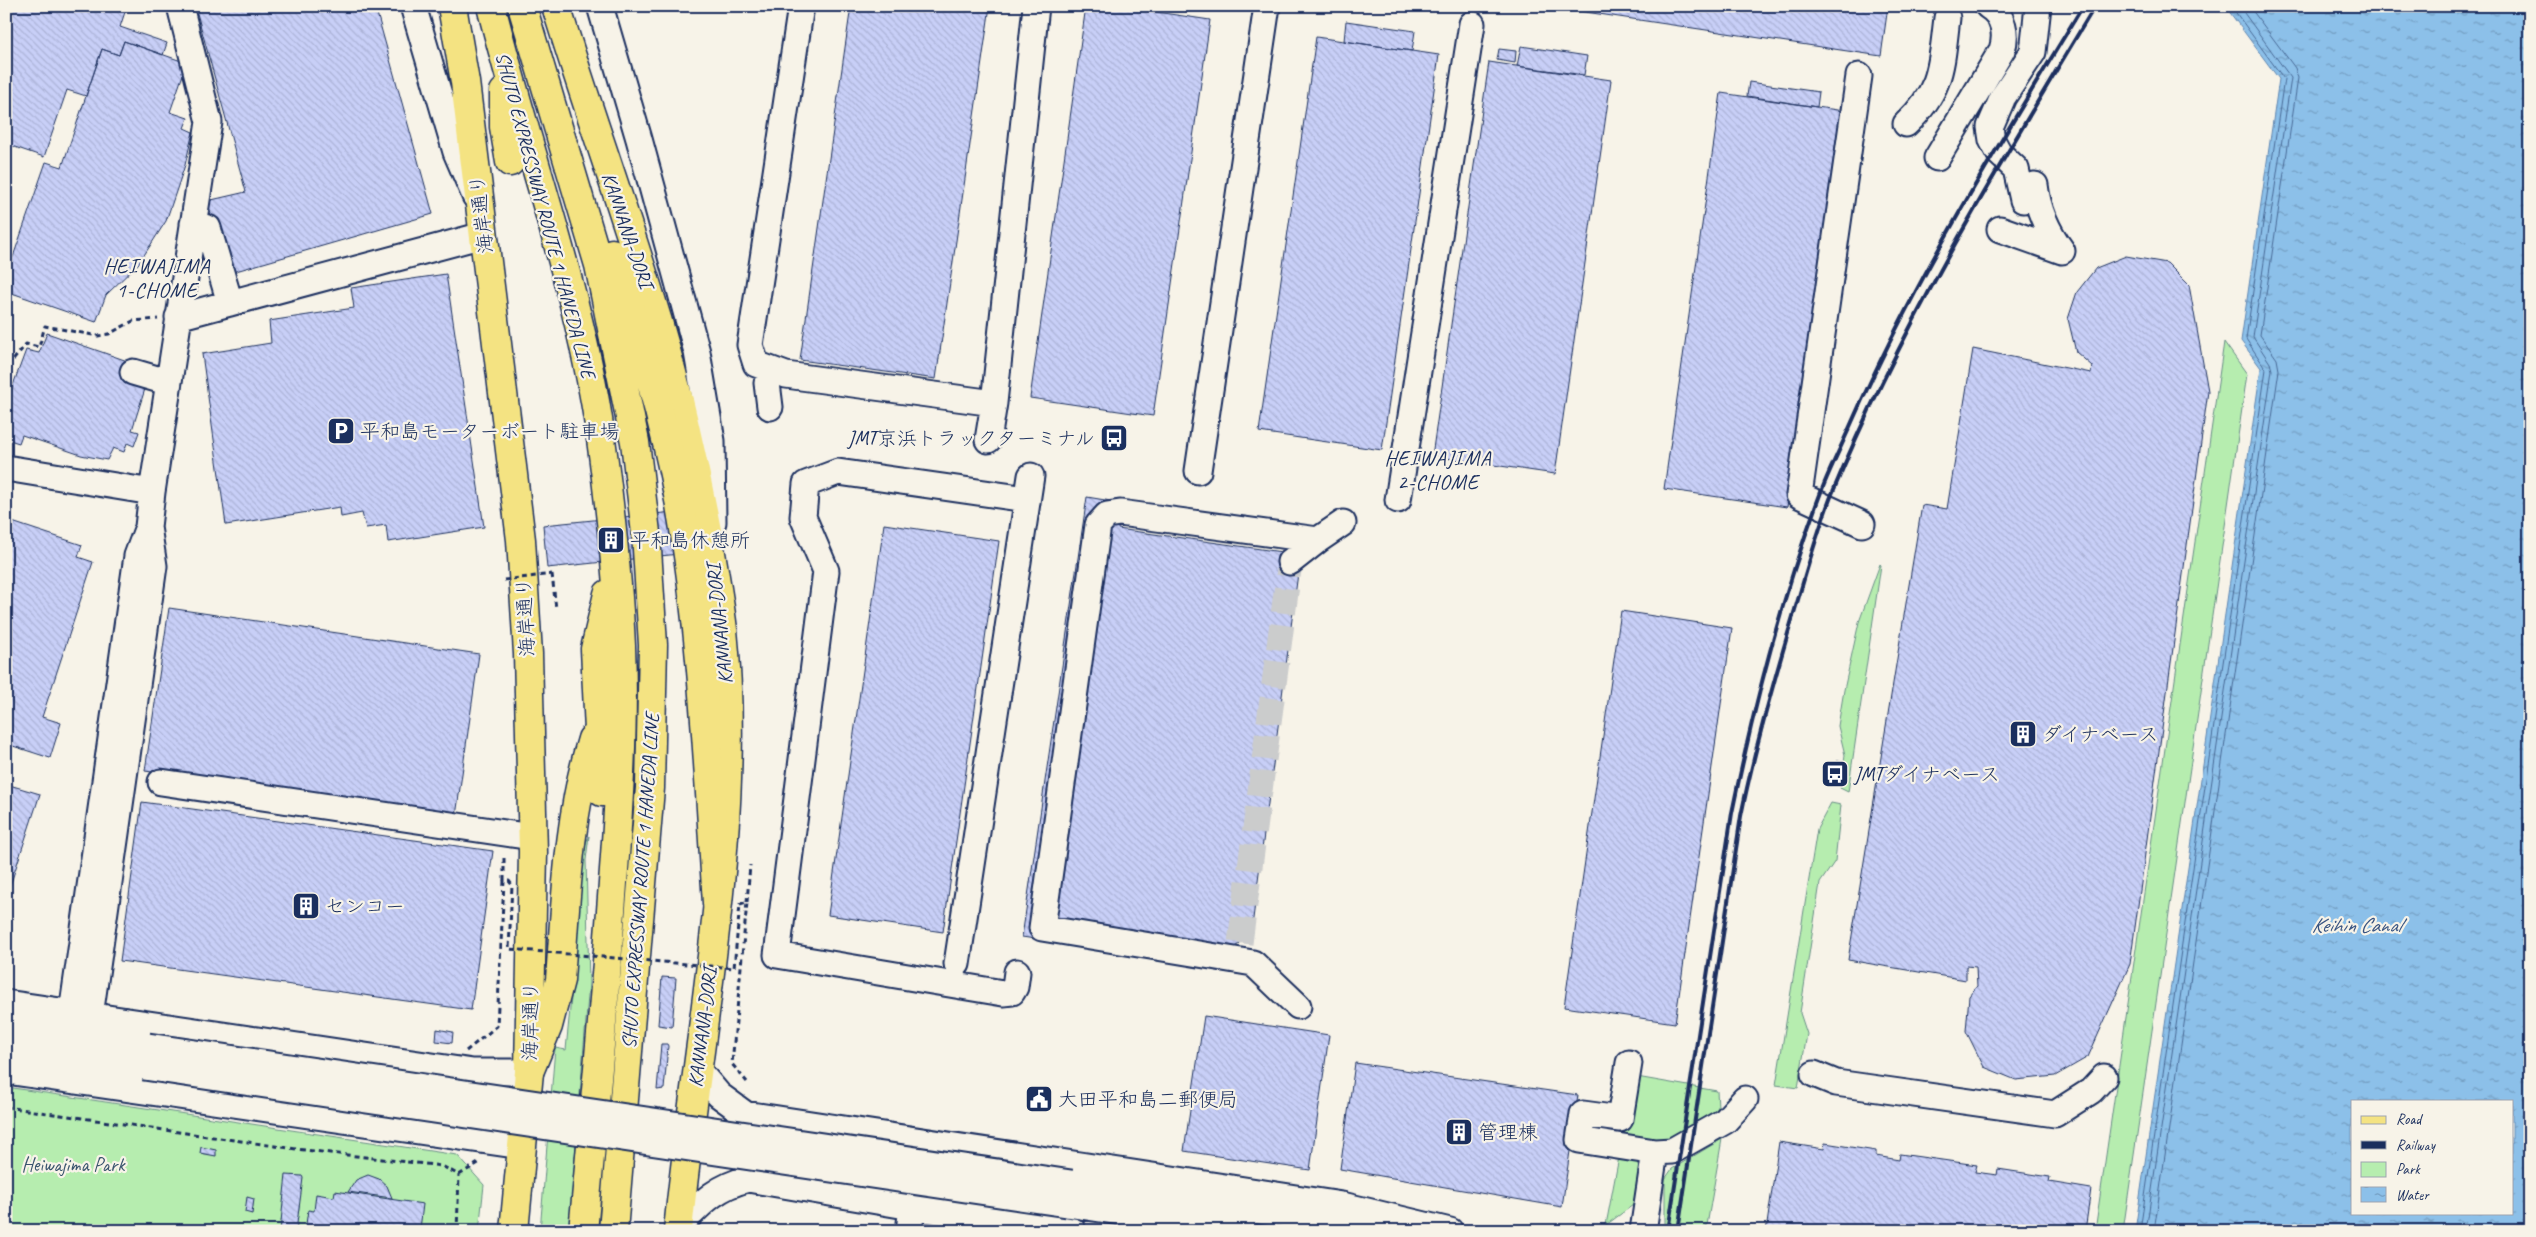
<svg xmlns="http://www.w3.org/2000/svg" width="2536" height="1237" viewBox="0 0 2536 1237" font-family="Caveat,'Klee One',sans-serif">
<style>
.green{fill:#b6edaf;stroke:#688e86}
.water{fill:url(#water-ripples);stroke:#5f86b1;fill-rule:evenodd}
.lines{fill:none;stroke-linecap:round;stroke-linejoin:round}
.shore{stroke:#486996;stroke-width:1}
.building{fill:url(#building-back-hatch);stroke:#1b2f5e}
.minor-tunnel{stroke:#cbcccc;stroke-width:25;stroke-dasharray:25 12;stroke-linecap:butt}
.minor-casing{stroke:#1b2f5e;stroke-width:29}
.major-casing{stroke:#1b2f5e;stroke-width:31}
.highway-casing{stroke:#1b2f5e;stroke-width:31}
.path{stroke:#1b2f5e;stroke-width:3;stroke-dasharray:5 4;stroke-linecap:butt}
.minor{stroke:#f7f3e8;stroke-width:25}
.major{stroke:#f4e382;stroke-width:28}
.highway{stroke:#f4e382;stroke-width:28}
.rail{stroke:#1b2f5e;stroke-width:4}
.minor-bridge-casing{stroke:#1b2f5e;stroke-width:29;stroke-linecap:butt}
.path-bridge{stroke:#1b2f5e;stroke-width:3;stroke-dasharray:5 4;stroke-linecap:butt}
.minor-bridge{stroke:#f7f3e8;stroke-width:25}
.labels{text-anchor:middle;stroke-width:4.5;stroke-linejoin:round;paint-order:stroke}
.street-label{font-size:20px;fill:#1b2f5e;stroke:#f7f3e8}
.poi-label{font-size:20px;fill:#1b2f5e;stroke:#f7f3e8;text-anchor:start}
.park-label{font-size:20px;fill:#3a556e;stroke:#f7f3e8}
.neighbourhood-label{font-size:21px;letter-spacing:1px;fill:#1b2f5e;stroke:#f7f3e8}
.water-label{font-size:21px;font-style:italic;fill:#375381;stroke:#f7f3e8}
</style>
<defs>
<pattern id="water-ripples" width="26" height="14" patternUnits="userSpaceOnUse" patternTransform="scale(1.25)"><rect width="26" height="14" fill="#8cc0e9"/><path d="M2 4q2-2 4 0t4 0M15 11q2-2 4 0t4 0" fill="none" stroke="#729cc0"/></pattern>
<pattern id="building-back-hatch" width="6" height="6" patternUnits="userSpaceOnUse" patternTransform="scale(1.25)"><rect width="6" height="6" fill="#c8cff7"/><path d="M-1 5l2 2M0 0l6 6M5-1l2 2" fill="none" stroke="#abb2d6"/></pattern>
</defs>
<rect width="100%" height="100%" fill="#f7f3e8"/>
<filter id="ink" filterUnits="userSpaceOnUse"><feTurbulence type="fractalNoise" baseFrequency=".02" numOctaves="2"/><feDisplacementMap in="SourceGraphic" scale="10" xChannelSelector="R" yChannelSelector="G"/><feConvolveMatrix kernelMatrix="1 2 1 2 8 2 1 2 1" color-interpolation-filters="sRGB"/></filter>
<g filter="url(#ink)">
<path class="green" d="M2224,342L2247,374L2123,1231H2095Z
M1880,564L1881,565L1848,792L1840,788L1845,755L1838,726L1844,690L1859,622Z
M1831,803L1841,805L1835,861L1820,883L1800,1013L1807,1034L1798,1088L1776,1085L1817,829Z
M589,836L586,860L589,983L569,1231H540L555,1048L566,1050L576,947L573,934L579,858Z
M1631,1076L1717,1091L1718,1107L1705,1123L1653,1150L1623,1138Z
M6,1087L457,1155L484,1185L479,1231H6Z
M1722,1139L1706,1231L1665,1224V1179L1672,1169Z
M1632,1152L1640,1169L1633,1205L1606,1225L1619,1157Z"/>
<path class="water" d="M2225,6H2530V1231H2135L2261,368L2241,341L2279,79ZM2352,1101H2512V1213H2352Z"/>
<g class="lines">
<path class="shore" d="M2140,1231L2266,369L2246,339L2284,79L2231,6
M2146,1231L2272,370L2270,363L2253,337L2291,78L2239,6
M2154,1231L2279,370L2277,359L2260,335L2298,78L2295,68L2249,6"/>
</g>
<path class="building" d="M6,6H127L120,27L167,43L163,55L124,41L119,55L102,49L86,96L67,90L44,157L6,144Z
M195,6H375L433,214L229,273L207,201L246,192Z
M851,6H990L936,379L800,360Z
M1086,6H1116L1210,20L1153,416L1030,398Z
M1545,6H1888L1881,56Z
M1346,21L1415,31L1412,51L1344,41Z
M1316,37L1439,55L1382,450L1259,432Z
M124,41L187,63L170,112L188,118L184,128L193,132L185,165L166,221L139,263L106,295L96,322L6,291V277L46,162L62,167L102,49L119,55Z
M1521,46L1587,56L1584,75L1517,66Z
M1499,49L1516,51L1515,63L1497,60Z
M1489,62L1611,80L1555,474L1432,456Z
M1749,82L1819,92L1817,107L1747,96Z
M1721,93L1844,111L1787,507L1664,489Z
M2126,256L2167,263L2189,285L2208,391L2130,964L2088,1057L2055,1076L2016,1080L1984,1067L1966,1031L1969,996L1977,986L1976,967L1966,966V980L1848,960L1922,505L1947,509L1973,349L2091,373L2092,366L2076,352L2068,319L2077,292L2096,268Z
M446,274L484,527L388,542L386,525L366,528L362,513L341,517L340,507L226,525L202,354L271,343L269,321L354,308L351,288Z
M47,333L136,364L130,384L145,389L132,430L139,432L134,446L127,443L124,452L113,448L107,460L81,455L22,435L19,443L6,439V404L26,350L39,353Z
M1087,497L1123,503L1118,529L1282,552L1298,573L1251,934L1229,952L1227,968L1022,937Z
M674,512L679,554L547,568L543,525Z
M6,520L82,545L78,557L93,562L42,717L61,723L50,758L13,746L6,753Z
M884,524L999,541L943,932L828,915Z
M169,608L479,654L456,816L145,771Z
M1621,611L1732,628L1675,1023L1564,1007Z
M1838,760L1843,761L1841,775L1836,774Z
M6,784L40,794L6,898Z
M142,802L493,851L471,1010L120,961Z
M662,977L676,978L672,1027L658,1025Z
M1204,1016L1329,1035L1310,1170L1184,1151Z
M437,1029L453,1032L452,1043L436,1041Z
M661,1044H667L668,1046L664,1089L657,1090Z
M1355,1063L1578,1095L1562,1207L1340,1169Z
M1779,1142L1824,1149L1825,1143L1876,1151V1156L1899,1160L1900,1154L1977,1165L1975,1172L1997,1175L1998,1169L2050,1177L2049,1182L2091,1189L2085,1231H1766Z
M201,1147L216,1150V1156L200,1153Z
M286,1175L302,1176L303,1178L296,1231H280Z
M368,1175L379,1179L387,1186L392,1198L348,1192L356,1180Z
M335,1191L423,1204L420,1229L426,1231H305L308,1210L314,1211L316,1194L334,1197Z
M247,1197L254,1199L252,1214L245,1212Z"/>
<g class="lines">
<path class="minor-tunnel" d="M1240,943L1290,562"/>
<g class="minor-casing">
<path id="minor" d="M413,6L456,152L475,196
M600,6L639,139L697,352L712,441L713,522
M801,6L750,345L756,364L786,375L994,403L988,440
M1859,76L1799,495L1862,524
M1906,124C1943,89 1941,65 1947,18
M1937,158L2002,50C2007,35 2004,15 1988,6
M2035,185C2038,211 2047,231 2062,251
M2023,200L2016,169L1999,153L1992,140L1990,127L2003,97L2033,52L2038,6
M193,224L208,228L230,303
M2000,229L2062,251
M178,317L483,235
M133,372L167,382
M767,383L770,407
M994,403L1036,6
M6,468L152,492
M1198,471L1267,6
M1398,500L1472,24
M1290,562L1318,540
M161,782L532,837
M957,964L1031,476
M1017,972L1015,987L1012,992L1003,993L777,955L826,571L803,517L806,484L838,472L1027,499
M6,1003L473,1072H529
M1298,1006L1253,963L1042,928L1098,525L1107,515L1120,513L1318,540L1343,523
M72,1013L137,556L146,532
M90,1016L154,566L148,527L152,492L209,122L180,6
M6,1025L148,1046
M6,1048L144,1067
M1629,1063L1620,1119L1583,1114L1579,1140L1655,1152
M697,1069L719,1095L745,1114L1342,1205L1450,1231
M6,1071L522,1146
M1814,1074L1836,1083L2055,1114L2091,1091L2104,1077
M1071,1183L1340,1223L1375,1225
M1067,1204L1245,1231
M678,1227C701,1204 715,1187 748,1179L912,1207L1073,1231
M909,1231L912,1207
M1643,1231L1655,1152L1672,1151L1725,1121L1745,1099"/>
</g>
<g class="major-casing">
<path id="major" d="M452,6L465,82L521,540L528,654L533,852L529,1072L514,1231
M556,6C586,104 621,201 651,299C675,375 692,453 707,531C713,564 719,597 723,630C743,826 697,1036 678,1231"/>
</g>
<g class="highway-casing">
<path id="highway" d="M491,6C528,155 584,301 603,454C611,516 618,583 621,646C624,725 619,804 613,883C605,999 594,1115 583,1231
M522,6L599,265L635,442L646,533L653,645L650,788L613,1231
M504,92V127L510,162
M612,253C639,336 664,419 680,505C703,636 708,770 717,903
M602,792L595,649L608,594
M529,1072L548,1026L560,980C566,900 568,817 592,739"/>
</g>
<path class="path" d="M6,315L11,316
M6,362L11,363L26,344L39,347L45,326L98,336L109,334L133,321L158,319
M552,574L556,609
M504,881V854
M747,902L750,865
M6,1107L296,1149L442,1166L459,1175
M459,1175L480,1162
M457,1231L459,1175"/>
<use href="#minor" class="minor"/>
<use href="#major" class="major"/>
<use href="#highway" class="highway"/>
<path class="rail" d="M1668,1231L1732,813C1754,705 1782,595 1821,492C1830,468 1842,445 1852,422C1916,277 2000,142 2083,6
M1678,1231L1741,816C1755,747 1774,680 1794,613C1806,573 1817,532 1832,494C1903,322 2000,164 2095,6"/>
<g class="minor-bridge-casing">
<path id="minor-bridge" d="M148,1046L1071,1183
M144,1067L1067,1204"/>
</g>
<path class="path-bridge" d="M504,580L552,574
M466,1051L497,1026L504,881H509L512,885L509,949L734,968L740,904L747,902L732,1064L747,1082"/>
<use href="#minor-bridge" class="minor-bridge"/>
</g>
</g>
<defs>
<g id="parking-square" transform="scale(1.4375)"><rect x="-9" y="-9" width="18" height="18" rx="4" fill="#1b2f5e" stroke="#f7f3e8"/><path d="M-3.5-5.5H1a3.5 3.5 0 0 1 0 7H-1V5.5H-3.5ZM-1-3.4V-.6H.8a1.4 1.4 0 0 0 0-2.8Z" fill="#fff"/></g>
<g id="bus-square" transform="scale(1.4375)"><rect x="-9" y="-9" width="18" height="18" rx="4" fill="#1b2f5e" stroke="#f7f3e8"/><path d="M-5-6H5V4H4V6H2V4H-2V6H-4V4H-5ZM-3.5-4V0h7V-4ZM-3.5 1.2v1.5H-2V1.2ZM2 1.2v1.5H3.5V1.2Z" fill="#fff"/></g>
<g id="building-square" transform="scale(1.4375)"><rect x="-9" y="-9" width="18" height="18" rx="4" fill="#1b2f5e" stroke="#f7f3e8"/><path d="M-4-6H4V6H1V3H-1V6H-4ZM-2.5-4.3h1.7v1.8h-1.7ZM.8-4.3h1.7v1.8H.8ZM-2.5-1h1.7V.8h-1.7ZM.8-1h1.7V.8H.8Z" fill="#fff"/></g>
<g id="civic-square" transform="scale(1.4375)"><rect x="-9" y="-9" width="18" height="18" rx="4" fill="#1b2f5e" stroke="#f7f3e8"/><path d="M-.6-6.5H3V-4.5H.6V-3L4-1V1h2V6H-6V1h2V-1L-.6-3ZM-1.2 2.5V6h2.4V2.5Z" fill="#fff"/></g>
</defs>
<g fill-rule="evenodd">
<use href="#parking-square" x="341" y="431"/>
<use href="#bus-square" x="1114" y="438"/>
<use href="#building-square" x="611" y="540"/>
<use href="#building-square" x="2023" y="734"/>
<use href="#bus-square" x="1835" y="774"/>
<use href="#building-square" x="306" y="906"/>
<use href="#civic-square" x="1039" y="1099"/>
<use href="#building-square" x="1459" y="1132"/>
</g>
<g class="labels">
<g class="street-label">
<text transform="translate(481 214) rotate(-97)" y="7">海岸通り</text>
<text transform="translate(546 215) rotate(75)" y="7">SHUTO EXPRESSWAY ROUTE 1 HANEDA LINE</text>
<text transform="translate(628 230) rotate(71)" y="7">KANNANA-DORI</text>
<text transform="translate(525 617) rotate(-93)" y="7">海岸通り</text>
<text transform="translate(719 624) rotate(-96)" y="7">KANNANA-DORI</text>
<text transform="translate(640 881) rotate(-86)" y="7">SHUTO EXPRESSWAY ROUTE 1 HANEDA LINE</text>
<text transform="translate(530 1021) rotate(-89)" y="7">海岸通り</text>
<text transform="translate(702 1027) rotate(-83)" y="7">KANNANA-DORI</text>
</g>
<g class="poi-label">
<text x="360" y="438">平和島モーターボート駐車場</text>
<text x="1095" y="445" text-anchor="end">JMT京浜トラックターミナル</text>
<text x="630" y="547">平和島休憩所</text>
<text x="2042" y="741">ダイナベース</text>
<text x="1854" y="781">JMTダイナベース</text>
<text x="325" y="913">センコー</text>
<text x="1058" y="1106">大田平和島二郵便局</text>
<text x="1478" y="1139">管理棟</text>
</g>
<g class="park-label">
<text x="73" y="1171">Heiwajima Park</text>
</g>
<g class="neighbourhood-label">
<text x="157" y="273">HEIWAJIMA<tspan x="157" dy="24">1-CHOME</tspan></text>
<text x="1438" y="465">HEIWAJIMA<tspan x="1438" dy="24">2-CHOME</tspan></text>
</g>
<g class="water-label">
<text x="2356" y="932">Keihin Canal</text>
</g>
</g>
<rect width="2536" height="1237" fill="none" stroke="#f7f3e8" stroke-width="25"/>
<rect x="12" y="12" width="2511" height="1212" fill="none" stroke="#1b2f5e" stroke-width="2" filter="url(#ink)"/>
<rect x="2351" y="1100" width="162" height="115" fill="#f7f3e8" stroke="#9fa5b1"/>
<rect x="2361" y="1116" width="25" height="8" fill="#f4e382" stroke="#9fa5b1"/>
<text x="2396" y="1124" font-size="15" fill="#1b2f5e">Road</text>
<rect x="2361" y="1141" width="25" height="8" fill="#1b2f5e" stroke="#9fa5b1"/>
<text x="2396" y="1150" font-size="15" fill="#1b2f5e">Railway</text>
<rect x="2361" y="1162" width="25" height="15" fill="#b6edaf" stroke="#9fa5b1"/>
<text x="2396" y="1174" font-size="15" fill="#1b2f5e">Park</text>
<rect x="2361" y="1187" width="25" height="15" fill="url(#water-ripples)" stroke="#9fa5b1"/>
<text x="2396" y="1200" font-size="15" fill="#1b2f5e">Water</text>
</svg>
